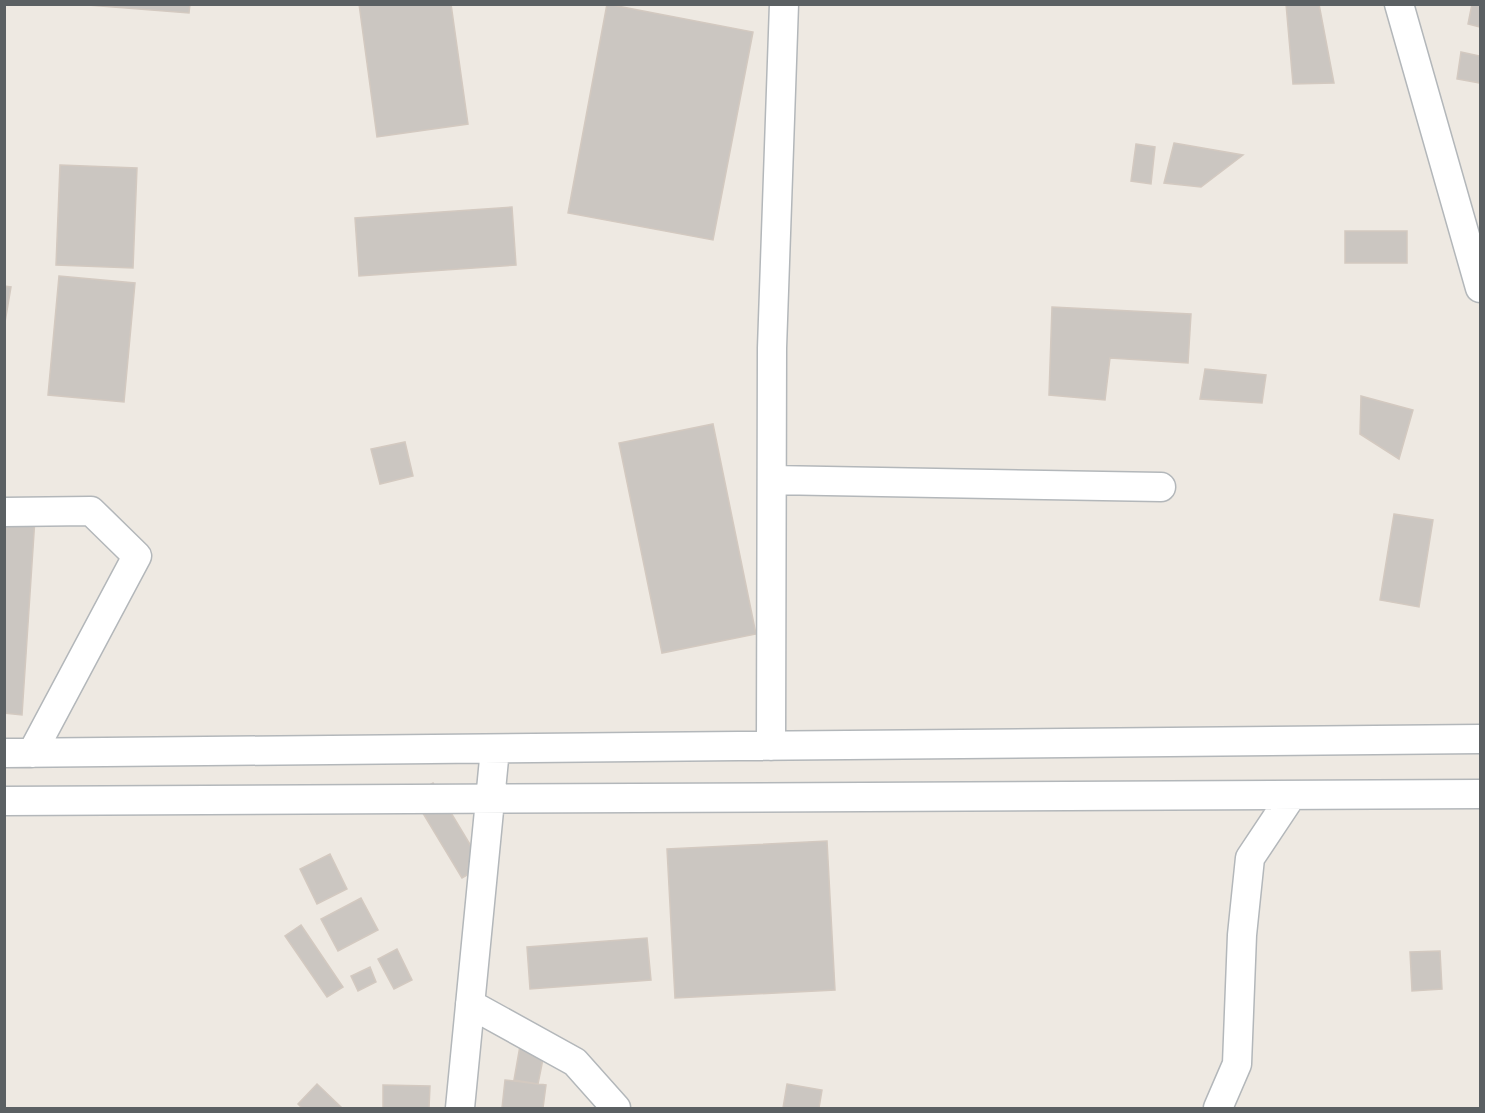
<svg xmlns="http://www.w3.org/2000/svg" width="1485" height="1113" viewBox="0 0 1485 1113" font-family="'DM Sans',sans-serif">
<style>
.building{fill:#cbc6c1;stroke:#d3c9c0;stroke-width:1.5}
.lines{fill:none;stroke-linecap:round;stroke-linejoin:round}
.street-casing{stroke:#b3b7ba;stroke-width:31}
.street{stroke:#fff;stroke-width:28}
</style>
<rect width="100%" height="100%" fill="#eee9e2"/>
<path class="building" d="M75,4H190L189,13Z
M359,4H451L468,124L377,137Z
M607,4L753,32L713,240L568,213Z
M1286,4H1319L1334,83L1293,84Z
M1472,4H1480V27L1468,24Z
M1461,52L1480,56V83L1457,79Z
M1174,143L1243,155L1201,187L1164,183Z
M1136,144L1155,147L1151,184L1131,181Z
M60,165L137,168L133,268L56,265Z
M512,207L516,265L359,276L355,218Z
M1345,231H1407V263H1345Z
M59,276L135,283L124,402L48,395Z
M4,286L11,287L4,328Z
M1052,307L1191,314L1188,363L1110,358L1105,400L1049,395Z
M1205,369L1266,375L1262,403L1200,399Z
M1361,396L1413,410L1399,459L1360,434Z
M713,424L756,634L662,653L619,443Z
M405,442L413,476L380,484L371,449Z
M1394,514L1433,520L1419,607L1380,600Z
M4,516L35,518L22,715L4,713Z
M433,783L483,866L462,878L412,795Z
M827,841L835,990L675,998L667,849Z
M330,854L347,889L317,904L300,869Z
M361,898L378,930L338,951L321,919Z
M301,925L343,987L327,997L285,936Z
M647,938L651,980L530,989L527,947Z
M397,949L412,980L394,989L378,959Z
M1440,951L1442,989L1412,991L1410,952Z
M370,967L376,982L358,991L351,976Z
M521,1040L546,1044L538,1084L514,1080Z
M505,1080L546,1085L543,1108H502Z
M317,1084L342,1108H302L298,1104Z
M787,1084L822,1090L819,1108H783Z
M383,1085L430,1086L429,1108H383Z"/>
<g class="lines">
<g class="street-casing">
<path id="street" d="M1399,4L1480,288
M772,480L1161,487
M4,512L91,511L137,556L32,753
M771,746L772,348L784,4
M4,753L1480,739
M4,801L1480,794
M470,1004L575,1062L616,1108
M460,1108L495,749
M1218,1108L1237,1064L1242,935L1250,858L1292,795"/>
</g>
<use href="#street" class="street"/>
</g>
<rect width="1485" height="1113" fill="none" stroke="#5b6063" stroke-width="12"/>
</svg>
